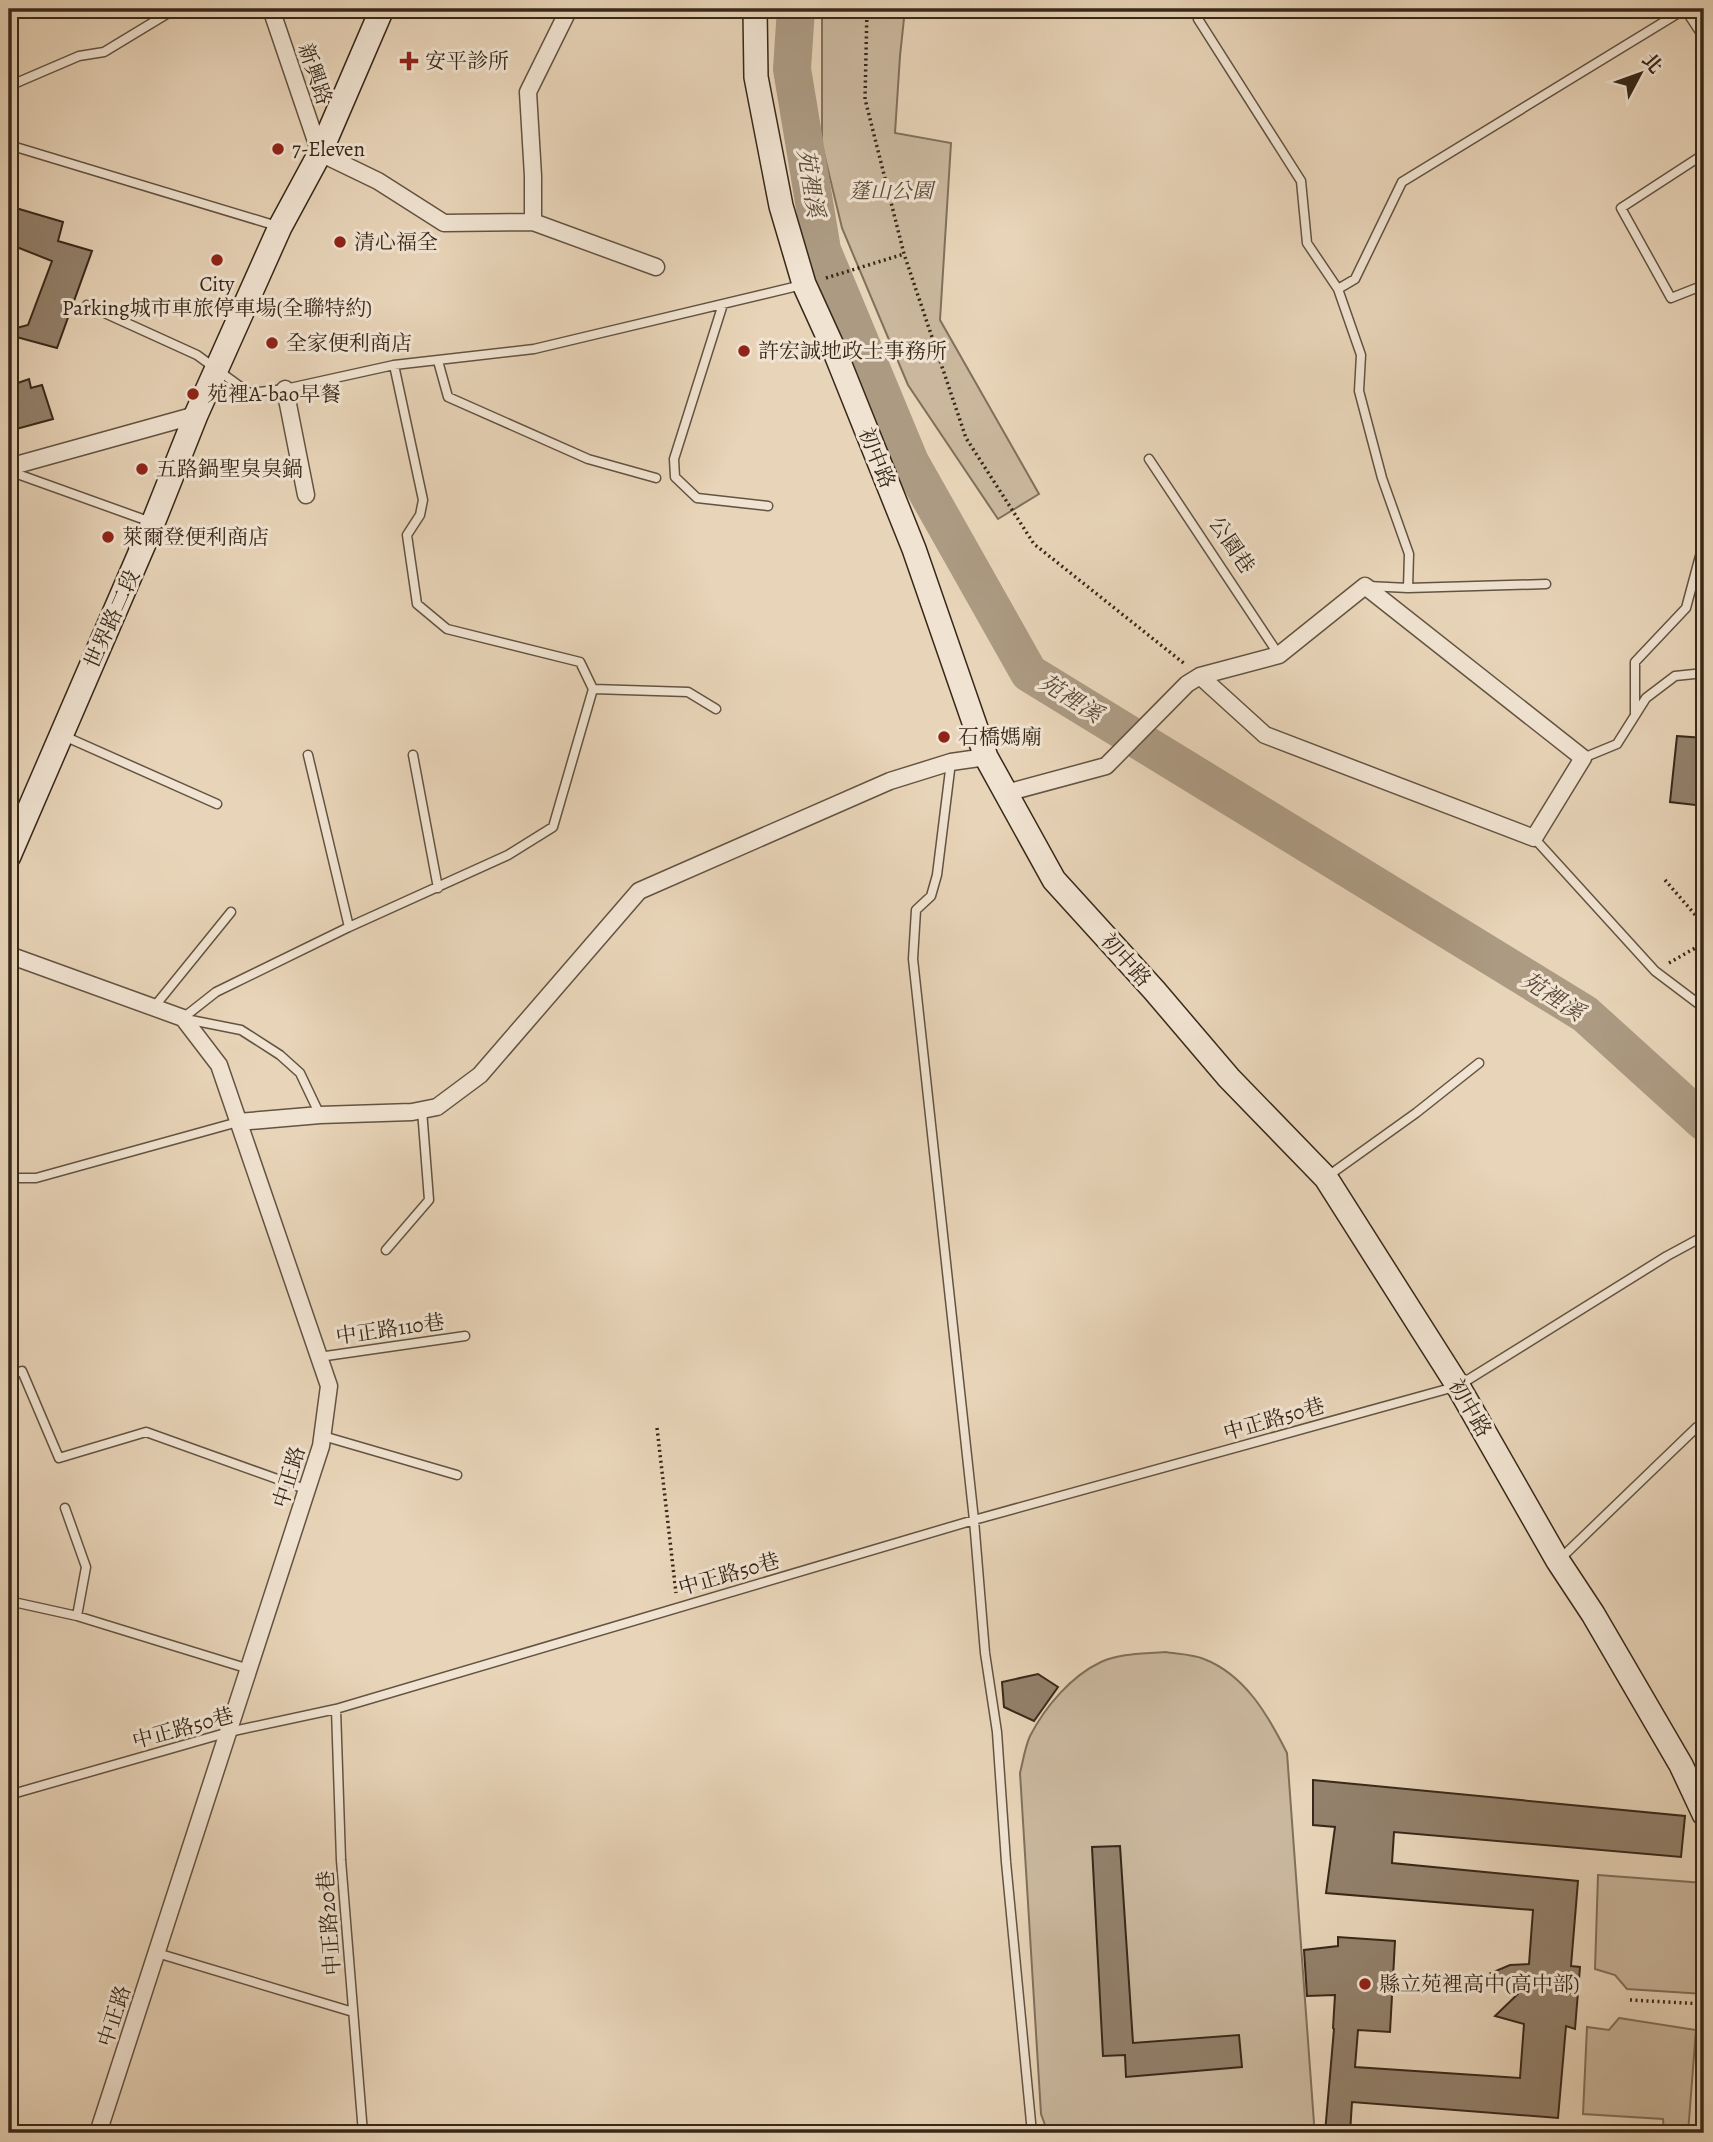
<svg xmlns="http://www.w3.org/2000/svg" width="1713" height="2142" viewBox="0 0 1713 2142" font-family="Alegreya,'Noto Serif TC',serif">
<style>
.green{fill:#cab79d;stroke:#80705b;stroke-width:2}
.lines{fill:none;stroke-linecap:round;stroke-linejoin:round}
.river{stroke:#ac9a82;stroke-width:38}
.building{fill:#93816c;stroke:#372819;stroke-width:2}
.lane-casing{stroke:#635341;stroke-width:11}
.street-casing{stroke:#635341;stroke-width:19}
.secondary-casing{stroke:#372819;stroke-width:26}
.path{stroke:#372819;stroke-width:3.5;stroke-dasharray:2 3.5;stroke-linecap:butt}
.lane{stroke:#f0e3d1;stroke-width:8}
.street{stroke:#f0e3d1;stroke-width:16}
.secondary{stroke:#f0e3d1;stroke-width:23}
.poi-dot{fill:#8f2418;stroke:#f0e3d1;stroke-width:2.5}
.labels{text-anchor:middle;stroke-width:6;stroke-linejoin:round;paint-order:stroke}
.poi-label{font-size:21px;fill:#372819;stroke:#f0e3d1;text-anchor:start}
.street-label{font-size:21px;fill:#372819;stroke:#f0e3d1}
.park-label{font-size:21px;font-style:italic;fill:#5c4c3a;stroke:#f0e3d1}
.water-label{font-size:23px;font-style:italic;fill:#5a4a38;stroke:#f0e3d1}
</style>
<rect width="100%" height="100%" fill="#e8d4b8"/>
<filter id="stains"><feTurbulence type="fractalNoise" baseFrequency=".00286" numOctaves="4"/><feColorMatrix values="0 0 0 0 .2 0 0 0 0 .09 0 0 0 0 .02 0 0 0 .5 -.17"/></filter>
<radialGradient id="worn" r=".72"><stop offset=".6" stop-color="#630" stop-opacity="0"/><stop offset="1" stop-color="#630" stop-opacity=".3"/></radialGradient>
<path class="green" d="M822,9H905L900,56L895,133L951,143L940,320L1039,494L998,519L908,385L842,228L822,145Z
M1165,1652C1178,1654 1193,1654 1204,1659C1245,1675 1268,1715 1287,1753L1314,2123L1312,2133H1048L1041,2114L1020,1773C1023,1761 1025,1747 1030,1736C1045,1707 1071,1676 1101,1662C1121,1653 1144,1654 1165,1652Z
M1598,1875L1704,1883V1994L1627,1989L1615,1975L1595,1969Z
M1619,2018L1696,2030L1688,2133H1664L1663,2119L1583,2114L1587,2027L1609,2030Z"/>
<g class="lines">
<path class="river" d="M796,9L792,69L822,250L910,462L1029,673L1585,1014L1704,1122"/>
</g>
<path class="building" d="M9,206L63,222L58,241L92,251L57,348L9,335V330L28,325L52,261L9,244Z
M29,379L31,388L42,385L53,419L9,431V386Z
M1677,736L1704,738V806L1670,802Z
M1038,1674L1058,1687L1034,1721L1004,1707L1002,1682Z
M1313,1780L1685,1816L1681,1857L1394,1832L1392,1863L1578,1881L1571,1966L1580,1967L1575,2029L1566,2026L1558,2118L1352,2102L1350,2133H1325L1334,2029L1333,2028L1335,1995L1307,1996L1304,1950L1338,1946V1937L1395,1941L1390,2032L1358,2030L1355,2067L1520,2078L1524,2024L1495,2016L1524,1988L1491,1973L1510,1965L1529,1964L1533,1910L1326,1893L1335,1827L1313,1825Z
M1120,1846L1133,2043L1239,2035L1242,2067L1126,2077L1125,2055L1103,2056L1092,1847Z"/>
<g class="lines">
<g class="lane-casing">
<path id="lane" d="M1202,9L1198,19L1301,181L1307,243L1338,289L1361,355L1359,391L1382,478L1409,554L1408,588L1368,586
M1685,9L1704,38
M9,86L79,56L104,52L175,9
M9,145L277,226
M1704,154L1621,208L1671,298L1704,285
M1338,289L1355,279L1402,182L1685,9
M723,304L674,459L675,477L697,498L768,506
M87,305L197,355L249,393L285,389L394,365L534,349L802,285
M438,361L448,397L588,459L656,478
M1149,459L1279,655
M9,471L151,522
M1408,588L1546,584
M593,689L688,692L716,709
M1635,715V662L1686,608L1700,556
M64,736L217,804
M308,755L349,927
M413,755L438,888
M1583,758L1617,744L1646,698L1675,676L1704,673
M951,762L937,875L931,896L916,910L913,959L974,1520L985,1653L997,1732L1006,1862L1032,2133
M1534,838L1655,971L1704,1008
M154,1007L231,912
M183,1018L216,992L349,927L508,855L553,827L593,689L580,662L447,629L417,604L407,535L420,515L423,500L394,365
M186,1019L241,1030L280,1055L300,1073L320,1115
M1328,1176L1416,1113L1479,1063
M9,1178H36L238,1122
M386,1250L429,1200L422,1110
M319,1357L465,1336
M9,1375L22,1371L59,1458L146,1432L308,1490
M323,1436L457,1475
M65,1508L86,1567L77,1616
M1560,1559L1697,1427
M9,1601L77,1616L249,1669
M336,1709L341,1860L363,2133
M9,1795L229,1732L336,1709L974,1520L1458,1386L1667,1256L1704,1236
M157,1953L353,2012"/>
</g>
<g class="street-casing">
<path id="street" d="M271,9L320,153L378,181L444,223L533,222L656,267
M533,222V176L528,92L569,9
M285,389L306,495
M9,467L196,415
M1006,793L1106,766L1187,684L1200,676L1279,655L1365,586L1583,758L1534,838L1265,735L1200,676
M9,955L183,1018L219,1065L329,1386L321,1446L98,2133
M238,1122L320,1115L412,1112L437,1107L480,1075L639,891L890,781L951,762L986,757"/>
</g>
<g class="secondary-casing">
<path id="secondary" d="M755,9L756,77L781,206L804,284L835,352L914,549L986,757L1054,880L1154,990L1229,1078L1326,1178L1458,1386L1558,1561L1593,1614L1681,1765L1704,1814
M9,856L153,523L196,415L280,227L320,153L382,9"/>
</g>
<path class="path" d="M867,9L865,99L904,254L966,438L1034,544L1186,665
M826,278L904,254
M1665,880L1704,925
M1669,963L1704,943
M657,1428L676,1593
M1630,2000L1704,2004"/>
<use href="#lane" class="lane"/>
<use href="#street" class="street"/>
<use href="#secondary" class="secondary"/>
</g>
<g class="poi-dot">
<path d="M405.5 50.5h7v7h7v7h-7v7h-7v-7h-7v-7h7z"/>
<circle cx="278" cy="149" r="7"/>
<circle cx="340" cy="242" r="7"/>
<circle cx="217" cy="260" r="7"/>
<circle cx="272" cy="343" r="7"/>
<circle cx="744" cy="351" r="7"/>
<circle cx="193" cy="394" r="7"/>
<circle cx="142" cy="469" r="7"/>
<circle cx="108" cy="537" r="7"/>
<circle cx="944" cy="737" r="7"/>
<circle cx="1365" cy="1984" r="7"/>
</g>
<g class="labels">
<g class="poi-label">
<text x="425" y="68">安平診所</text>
<text x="292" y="156">7-Eleven</text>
<text x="354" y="249">清心福全</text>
<text x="217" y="291" text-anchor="middle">City<tspan x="217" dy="24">Parking城市車旅停車場(全聯特約)</tspan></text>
<text x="286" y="350">全家便利商店</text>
<text x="758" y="358">許宏誠地政士事務所</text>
<text x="207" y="401">苑裡A-bao早餐</text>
<text x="156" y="476">五路鍋聖臭臭鍋</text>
<text x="122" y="544">萊爾登便利商店</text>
<text x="958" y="744">石橋媽廟</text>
<text x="1379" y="1991">縣立苑裡高中(高中部)</text>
</g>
<g class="street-label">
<text transform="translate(315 74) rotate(71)" y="7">新興路</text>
<text transform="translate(877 458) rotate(68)" y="7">初中路</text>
<text transform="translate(1232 545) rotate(56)" y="7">公園巷</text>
<text transform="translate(112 619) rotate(-66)" y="7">世界路二段</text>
<text transform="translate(1126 960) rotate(48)" y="7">初中路</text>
<text transform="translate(390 1329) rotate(-8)" y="7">中正路110巷</text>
<text transform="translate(1470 1408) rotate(60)" y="7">初中路</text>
<text transform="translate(1274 1419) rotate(-16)" y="7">中正路50巷</text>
<text transform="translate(289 1477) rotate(-73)" y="7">中正路</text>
<text transform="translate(729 1574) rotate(-16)" y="7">中正路50巷</text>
<text transform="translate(183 1728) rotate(-15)" y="7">中正路50巷</text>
<text transform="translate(329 1923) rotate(-94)" y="7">中正路20巷</text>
<text transform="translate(114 2016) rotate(-72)" y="7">中正路</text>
</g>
<g class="park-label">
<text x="891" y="198">蓬山公園</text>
</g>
<g class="water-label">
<text transform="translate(811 183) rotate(81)" y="8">苑裡溪</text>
<text transform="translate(1071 698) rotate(32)" y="8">苑裡溪</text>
<text transform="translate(1553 996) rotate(33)" y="8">苑裡溪</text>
</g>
</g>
<rect width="1713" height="2142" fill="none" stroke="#e8d4b8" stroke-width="35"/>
<rect x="10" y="10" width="1692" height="2121" fill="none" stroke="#372819" stroke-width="3.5"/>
<rect x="18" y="18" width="1678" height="2107" fill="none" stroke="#372819" stroke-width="2"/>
<g transform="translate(1640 74) rotate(49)" stroke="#f0e3d1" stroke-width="5" paint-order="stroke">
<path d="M0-5L12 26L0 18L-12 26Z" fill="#372819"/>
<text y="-10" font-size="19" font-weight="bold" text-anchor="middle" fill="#372819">北</text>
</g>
<rect width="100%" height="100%" filter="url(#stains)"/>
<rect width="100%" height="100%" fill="url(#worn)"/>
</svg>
